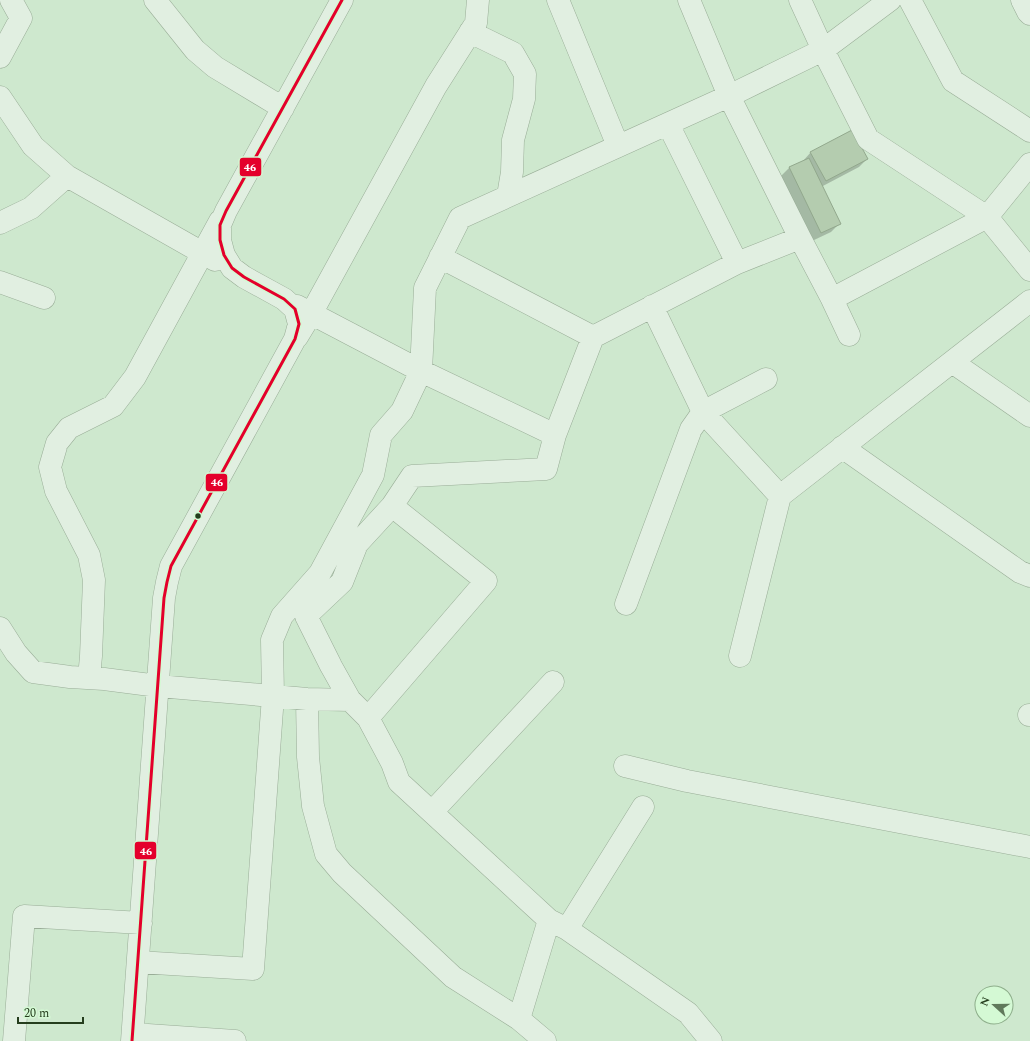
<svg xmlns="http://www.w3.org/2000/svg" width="1030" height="1041" viewBox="0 0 1030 1041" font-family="Spectral,serif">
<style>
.shadow{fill:#0003}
.building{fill:#b4ccaf;stroke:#92a88d}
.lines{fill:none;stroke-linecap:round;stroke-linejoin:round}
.minor-casing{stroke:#99ad97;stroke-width:23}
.minor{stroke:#e1efe1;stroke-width:22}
.bus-1-casing{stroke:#d4f9d4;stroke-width:6}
.bus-1{stroke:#e4002b;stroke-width:3}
.bus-dot{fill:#253d1d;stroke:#d4f9d4;stroke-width:1.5}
.line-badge{stroke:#d4f9d4;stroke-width:1.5}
.badge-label{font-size:11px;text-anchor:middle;font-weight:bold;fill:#fff}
</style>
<rect width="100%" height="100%" fill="#cee8ce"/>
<path class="shadow" d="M811,152L867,159L859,167L821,187L839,224L831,232L812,241L781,176L789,168L803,161Z"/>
<path class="building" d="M852,130L868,159L826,181L810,152Z
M809,158L841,224L821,233L789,167Z"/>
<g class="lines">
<g class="minor-casing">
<path id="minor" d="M155,0L195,50L215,67L283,108
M558,0L618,146
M689,0L729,96L800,238L832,299L849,335
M800,0L823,50L868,139L987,217L1030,270
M910,0L953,81L1030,131
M1022,0L1028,12L1030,14
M470,32L513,53L525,74L524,99L513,140L512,172L508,196
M0,57L21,18L11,0
M0,97L33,146L67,176L215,260
M668,124L737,263
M0,223L31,208L67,176
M440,257L593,337
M0,282L44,298
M832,299L987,217L1030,164
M297,306L421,371L555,435
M652,306L703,412L780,496
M297,337L311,314L436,86L476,23L478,0
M952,362L1030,416
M842,447L1020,572L1030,576
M626,604L691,429L703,412L766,379
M0,628L16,653L33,672L70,677L104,679L158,686L307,699L350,700
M740,656L780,496L1030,301
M89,678L91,656L94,580L89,555L56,491L50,467L57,443L69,428L113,406L135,377L220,221
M307,699L308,757L313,806L326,854L342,873L453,977L519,1019L545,1041
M1029,715H1030
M368,718L486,581L392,506
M625,766L687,781L1030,847
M432,812L553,682
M567,929L643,807
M138,962L253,969L273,696L272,640L282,616L320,573L373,475L381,435L402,411L421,371L425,288L460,218L729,96L823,50L890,0
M519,1019L549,920
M133,1034L235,1041
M14,1041L24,916L141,923
M132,1041L164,598L167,582L171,566L295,339L299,324L295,309L284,299L244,277L232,268L224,255L220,240V225L226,211L342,0
M711,1041L688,1013L567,929L549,920L399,782L392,763L368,718L350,700L331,666L306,616L342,582L357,544L392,506L412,476L546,469L555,435L593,337L737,263L800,238"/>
</g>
<use href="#minor" class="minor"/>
<g class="bus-1-casing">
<path id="bus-1" d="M132,1041L164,598L167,582L171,566L295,339L299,324L295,309L284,299L244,277L232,268L224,255L220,240V225L226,211L342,0"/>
</g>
<use href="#bus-1" class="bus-1"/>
</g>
<circle class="bus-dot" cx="198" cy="516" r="3.5"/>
<g class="line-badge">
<rect x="239" y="157" width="23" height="20" rx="4" fill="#e4002b"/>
<rect x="205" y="473" width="23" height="19" rx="4" fill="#e4002b"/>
<rect x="134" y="841" width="23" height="19" rx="4" fill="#e4002b"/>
</g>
<g class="badge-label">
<text x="250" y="171">46</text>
<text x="217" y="486">46</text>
<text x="146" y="855">46</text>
</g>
<g transform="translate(994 1005) rotate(291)"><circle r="19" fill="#d4f9d4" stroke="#8eae8b"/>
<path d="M0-3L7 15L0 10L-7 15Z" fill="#60795b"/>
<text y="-6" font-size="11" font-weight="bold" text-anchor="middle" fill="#253d1d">N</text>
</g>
<path d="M18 1017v6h65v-6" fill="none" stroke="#253d1d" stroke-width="2"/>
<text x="24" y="1017" font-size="12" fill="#253d1d" stroke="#d4f9d4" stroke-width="3" paint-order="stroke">20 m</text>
</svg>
